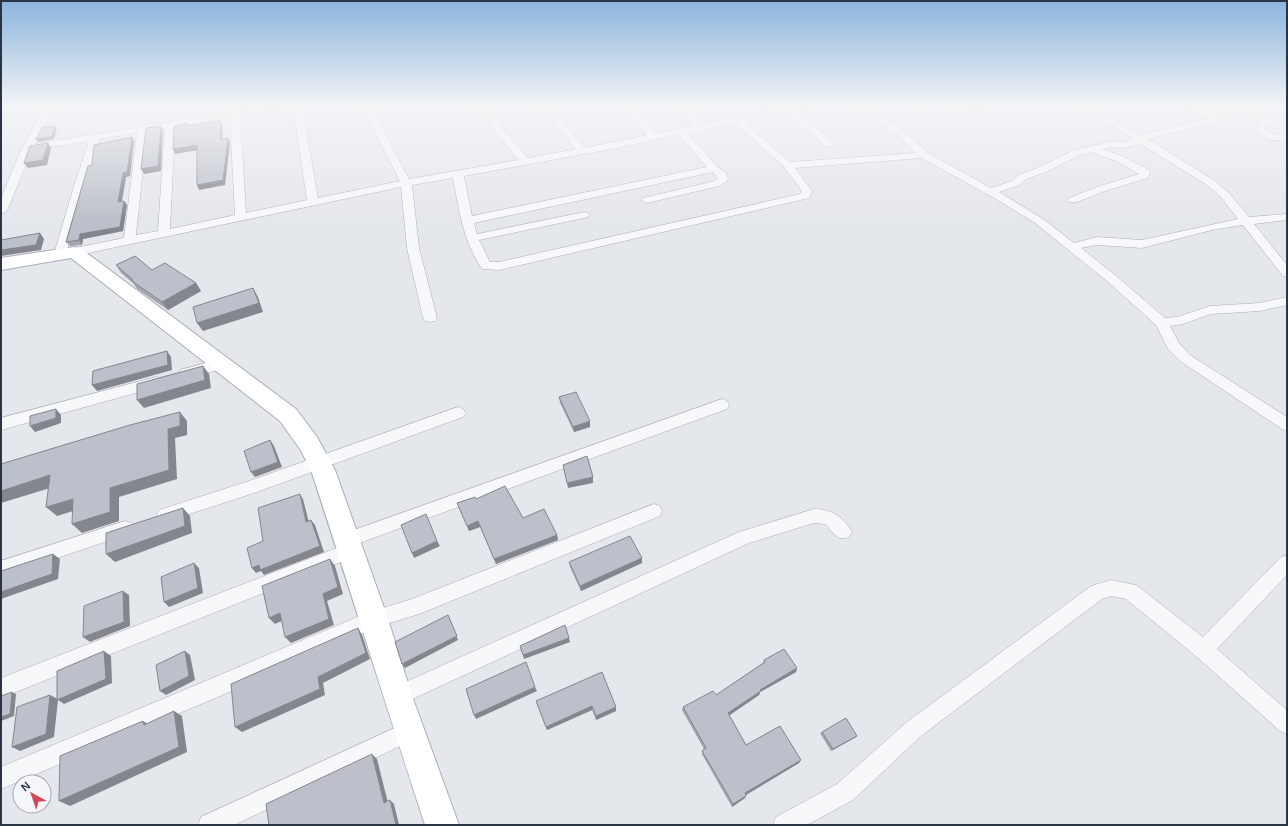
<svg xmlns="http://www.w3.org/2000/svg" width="1288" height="826" viewBox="0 0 1288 826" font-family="Helvetica,sans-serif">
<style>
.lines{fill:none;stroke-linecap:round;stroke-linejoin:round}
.street-casing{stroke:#a9aeb7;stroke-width:1}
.secondary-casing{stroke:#a9aeb7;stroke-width:2}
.street{fill:#f7f8fa;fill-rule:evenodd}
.secondary{fill:#fff;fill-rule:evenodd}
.wall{fill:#a1a5ae}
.shaded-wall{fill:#83868d}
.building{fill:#bbc0ca;stroke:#83868d}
</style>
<rect width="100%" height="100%" fill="#e4e7ec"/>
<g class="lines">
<g class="street-casing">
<path id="street" d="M45,106H54L35,144L269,106H288L284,109L240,116L246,213L307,200L293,106H302L318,198L400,181L361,106H370L409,179L518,160L475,106H484L528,158L576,149L539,106H548L585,148L647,135L623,106H632L656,133L693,126L676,106H685L702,124L799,106H816L815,108L797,112L833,142L834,144L833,146H825L787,113L744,122L790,162L916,153L902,139L858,106H869L908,135L928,153L991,188L1012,181L1018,175L1038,168L1072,151L1113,141L1125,142L1132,138L1084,108L1083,106H1093L1141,135L1207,119L1184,108L1183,106H1194L1217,116L1223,115L1237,106H1247V108L1273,121L1275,123L1264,129L1275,135L1281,134L1287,136V143L1280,140H1271L1256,132L1254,127L1262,123L1240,112L1229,119L1148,139L1215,181L1229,193L1249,217L1287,214V220L1254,224L1287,265V277L1283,276L1243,225L1212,230L1142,248L1097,245L1081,248L1115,275L1165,318L1177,317L1210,306L1260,303L1287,297V305L1260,311L1211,314L1183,324L1170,326L1179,343L1190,355L1287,417V431L1282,429L1180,361L1168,349L1156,325L1107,281L1035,223L1001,202L922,158L795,168L812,191L809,198L499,270L482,269C463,241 459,210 453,178L412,185L419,248L437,318L435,321L430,322L425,321L423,318L407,248L401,187L74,256L70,255L68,252L70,249L124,238L137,133L99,139L84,186L66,254L64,257H56L54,254L74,186L89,141L32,150L7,211L1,214V198L22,148ZM230,118L235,215L170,229L175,127ZM735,123L784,167L802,191L800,194L499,262H490L479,240L584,218L588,217L590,215L588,213L584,212L477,234L474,223L713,172L718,179L711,182L643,198L641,200L647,203L719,186L728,180L727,174L718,167L687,133ZM165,128L158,231L136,235L147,131ZM678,134L707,167L472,216L464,176L617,148ZM1139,143L1207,185L1221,197L1238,219L1142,240L1097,237L1074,243L1043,219L999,192L1020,185L1026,179L1046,172L1080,155L1092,152L1116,161L1139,174L1097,187L1069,198L1067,200L1069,202H1077L1105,191L1148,178L1150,172L1149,170L1124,157L1103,149L1113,147L1126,148Z
M915,106H925L931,112L929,114H923Z
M951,106C963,105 961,108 970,110C977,111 983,107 989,112C979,121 959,115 951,106Z
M220,359L225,360L227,364L225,368L185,379L180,378L178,374L180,370Z
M156,377L161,378L163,382L161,386L1,430V418Z
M722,399L727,401L729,405L727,409L354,545L356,546L359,551L356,556L1,698V678L342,546L340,545L337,540L340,535Z
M458,407L463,409L466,413L463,417L254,493L165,522L159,520L157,515L159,510L246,482Z
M654,504L660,506L662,511L660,516L419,614L376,627L227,693L1,789V767L367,613L412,599Z
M814,509C831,509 844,517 852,532L849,537C836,542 834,532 825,524L814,523L749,543L404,703L397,706L390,703L387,696L390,689L739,532Z
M125,521L131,523L134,528L131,533L1,577V561Z
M1287,555V575L1217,649L1287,710V734L1280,731L1197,657L1126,599L1111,596L1102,599L921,736L853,800L807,825H773L776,817L837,784L907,722L1091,586L1111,580L1136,585L1203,637L1281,557Z
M410,721L417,724L420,731L417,738L234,825H198L201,817Z"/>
</g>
<g class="secondary-casing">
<path id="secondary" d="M74,247L80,248L296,409L317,437L335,470L388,619L412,696L459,825H425C386,707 350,588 311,470L300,449L280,421L71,258L1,270V258Z"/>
</g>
<use href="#street" class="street"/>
<use href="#secondary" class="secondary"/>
</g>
<path class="wall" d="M132,137L134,141L130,176L126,177L122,201H124L127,205L123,231L83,239L82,245L70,246L66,242L92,165Z
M116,265L152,270L196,283L201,291L168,310L137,289L134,284L121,273Z
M559,397L590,427L574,432L560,403Z
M457,503L523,518L557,535L558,540L496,564L480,527L469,531Z
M569,562L642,563L581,591L570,567Z
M764,660L797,668L796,672L760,692L759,695L729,715L746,745L799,763L746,795V796L745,798L732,807L702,754V751L704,749L682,710L683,707L716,695L763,663Z
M536,701L616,707V711L596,720L592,710L547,730Z
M822,732L857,736L856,737L831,751L820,733Z"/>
<path class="shaded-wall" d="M220,120L222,125L223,144L221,140Z
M55,126L57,128L54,139L38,142L36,139Z
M161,126L163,131L161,171L144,174L141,169Z
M132,137L134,141L130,176L126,177L121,206L118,202L123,173Z
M228,138L230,143L225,185L199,190L197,185Z
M48,143L51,148L47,165L28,168L24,163Z
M197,145L199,150L175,154L173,149Z
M124,201L127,205L123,231L83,239L82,245L79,240L80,234Z
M40,233L44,239L41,250L1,256V250Z
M196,283L201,291L168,310L162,302Z
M253,288L258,297L263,312L203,331L197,323Z
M167,351L171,357L172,370L97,391L92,385Z
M203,366L209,374L211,388L144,408L137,400Z
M56,409L61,415V423L35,432L30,426Z
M180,412L187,421V435L175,438L177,479L119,497V521L82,533L72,524L110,488L168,429Z
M590,421V427L574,432L573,427Z
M270,440L274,446L282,467L255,477L251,472Z
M50,475L60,485L1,503V491Z
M593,477V483L568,488L567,483Z
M300,494L303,499L310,527L306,522Z
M73,499L83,508L57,516L46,507Z
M183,508L190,516L192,533L115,562L106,554Z
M311,520L315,525L324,552L264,575L261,571L256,573L252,568Z
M478,521L480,527L469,531L467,526Z
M557,535L558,540L496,564L494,559Z
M437,541L440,546L414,558L412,553Z
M53,554L60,559L58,579L1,599V592Z
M642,558V563L581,591L580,586Z
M330,559L335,566L343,594L327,601L334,625L291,643L285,637L323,594Z
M194,563L199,568L203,593L169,607L164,602Z
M123,591L129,595L130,626L90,642L83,637Z
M280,613L286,619L275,624L269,618Z
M448,615L458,640L405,668L402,664Z
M358,628L362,635L370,659L323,683L325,695L242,732L235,727L318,677Z
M569,638L570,642L524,659L523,655Z
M104,651L111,656L112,683L64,704L58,700L54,737L20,751L12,747L50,695L58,699Z
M185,651L190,655L195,680L166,695L160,691Z
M797,668L796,672L760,692L759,695L727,717L728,713L760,690Z
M535,687L537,691L476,719L474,715Z
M12,692L16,694L14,716L1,721V717Z
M592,706V710L547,730L546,727Z
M616,707V711L596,720V716Z
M174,711L182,716L187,752L70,806L59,801Z
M143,721L152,726L144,725Z
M857,736L856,737L831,751L833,749Z
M372,754L377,759L389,807L384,803Z
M801,760L799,763L744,796L745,793Z
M746,796L745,798L732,807L733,804Z
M390,800L394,804L399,825H396Z"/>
<path class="building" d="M220,120L221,140L228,138L223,180L197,185V145L173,149L174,126L188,123V126Z
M55,126L52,137L36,139L42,128Z
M161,126L158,166L141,169L146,128Z
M132,137L127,172L123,173L118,202L124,201L120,227L80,234L79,240L66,242L88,166L92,165L94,145Z
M48,143L43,160L24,163L30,146Z
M40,233L36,245L1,250V240Z
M135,256L152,270L165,263L196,283L162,302L132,281L133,280L116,265Z
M253,288L259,303L197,323L193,307Z
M167,351L168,365L92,385L93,371Z
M203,366L205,380L137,400V384Z
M576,392L590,421L573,427L559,397Z
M56,409V418L30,426V416Z
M180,412V426L168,429L169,470L110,488V512L72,524L73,499L46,507L50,475L1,491V464L130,425Z
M270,440L278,462L251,472L244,451Z
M587,456L593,477L567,483L563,465Z
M505,486L523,518L544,509L557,535L494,559L478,521L467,526L457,503L475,497L476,499Z
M300,494L306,522L311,520L320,546L260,570L259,565L252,568L247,548L263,541L258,508Z
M183,508L185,526L106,554V533Z
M426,514L437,541L412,553L401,525Z
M630,536L642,558L580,586L569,562Z
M53,554L52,574L1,592V571Z
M330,559L338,587L323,594L329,619L285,637L280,613L269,618L262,586Z
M194,563L198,588L164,602L161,577Z
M123,591L124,622L83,637L84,606Z
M448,615L457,636L402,664L395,642Z
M565,625L569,638L523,655L520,646Z
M358,628L366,653L318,677L320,689L235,727L231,684Z
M784,649L797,668L760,690L761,691L728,713L746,745L780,726L801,760L745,793L746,796L733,804L702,751L706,748L683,707L713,691L716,695L765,662L764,660Z
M104,651L106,679L57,700V671Z
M185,651L189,676L160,691L156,665Z
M526,662L535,687L474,715L466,689Z
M602,672L616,707L596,716L592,706L546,727L536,701Z
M12,692L10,714L1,717V696Z
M50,695L46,734L12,747L17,707Z
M174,711L179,747L59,801L60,756L143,721L144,725Z
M846,718L857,736L833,749L822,732Z
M372,754L384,803L390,800L396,825H316V824L314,825H269L266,804Z"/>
<linearGradient id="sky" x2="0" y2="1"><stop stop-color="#8bb4dd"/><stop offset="0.48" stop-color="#f3f4f6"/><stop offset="1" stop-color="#f3f4f6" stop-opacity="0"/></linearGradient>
<rect width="1288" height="221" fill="url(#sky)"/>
<rect width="1288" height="826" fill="none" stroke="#2b3445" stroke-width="4"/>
<g transform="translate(32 794) rotate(320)"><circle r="19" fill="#f4f6f9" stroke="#a4a8b1"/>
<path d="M0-3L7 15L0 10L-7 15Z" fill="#d1495b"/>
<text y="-6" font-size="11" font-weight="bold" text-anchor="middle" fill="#2b3445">N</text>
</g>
</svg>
